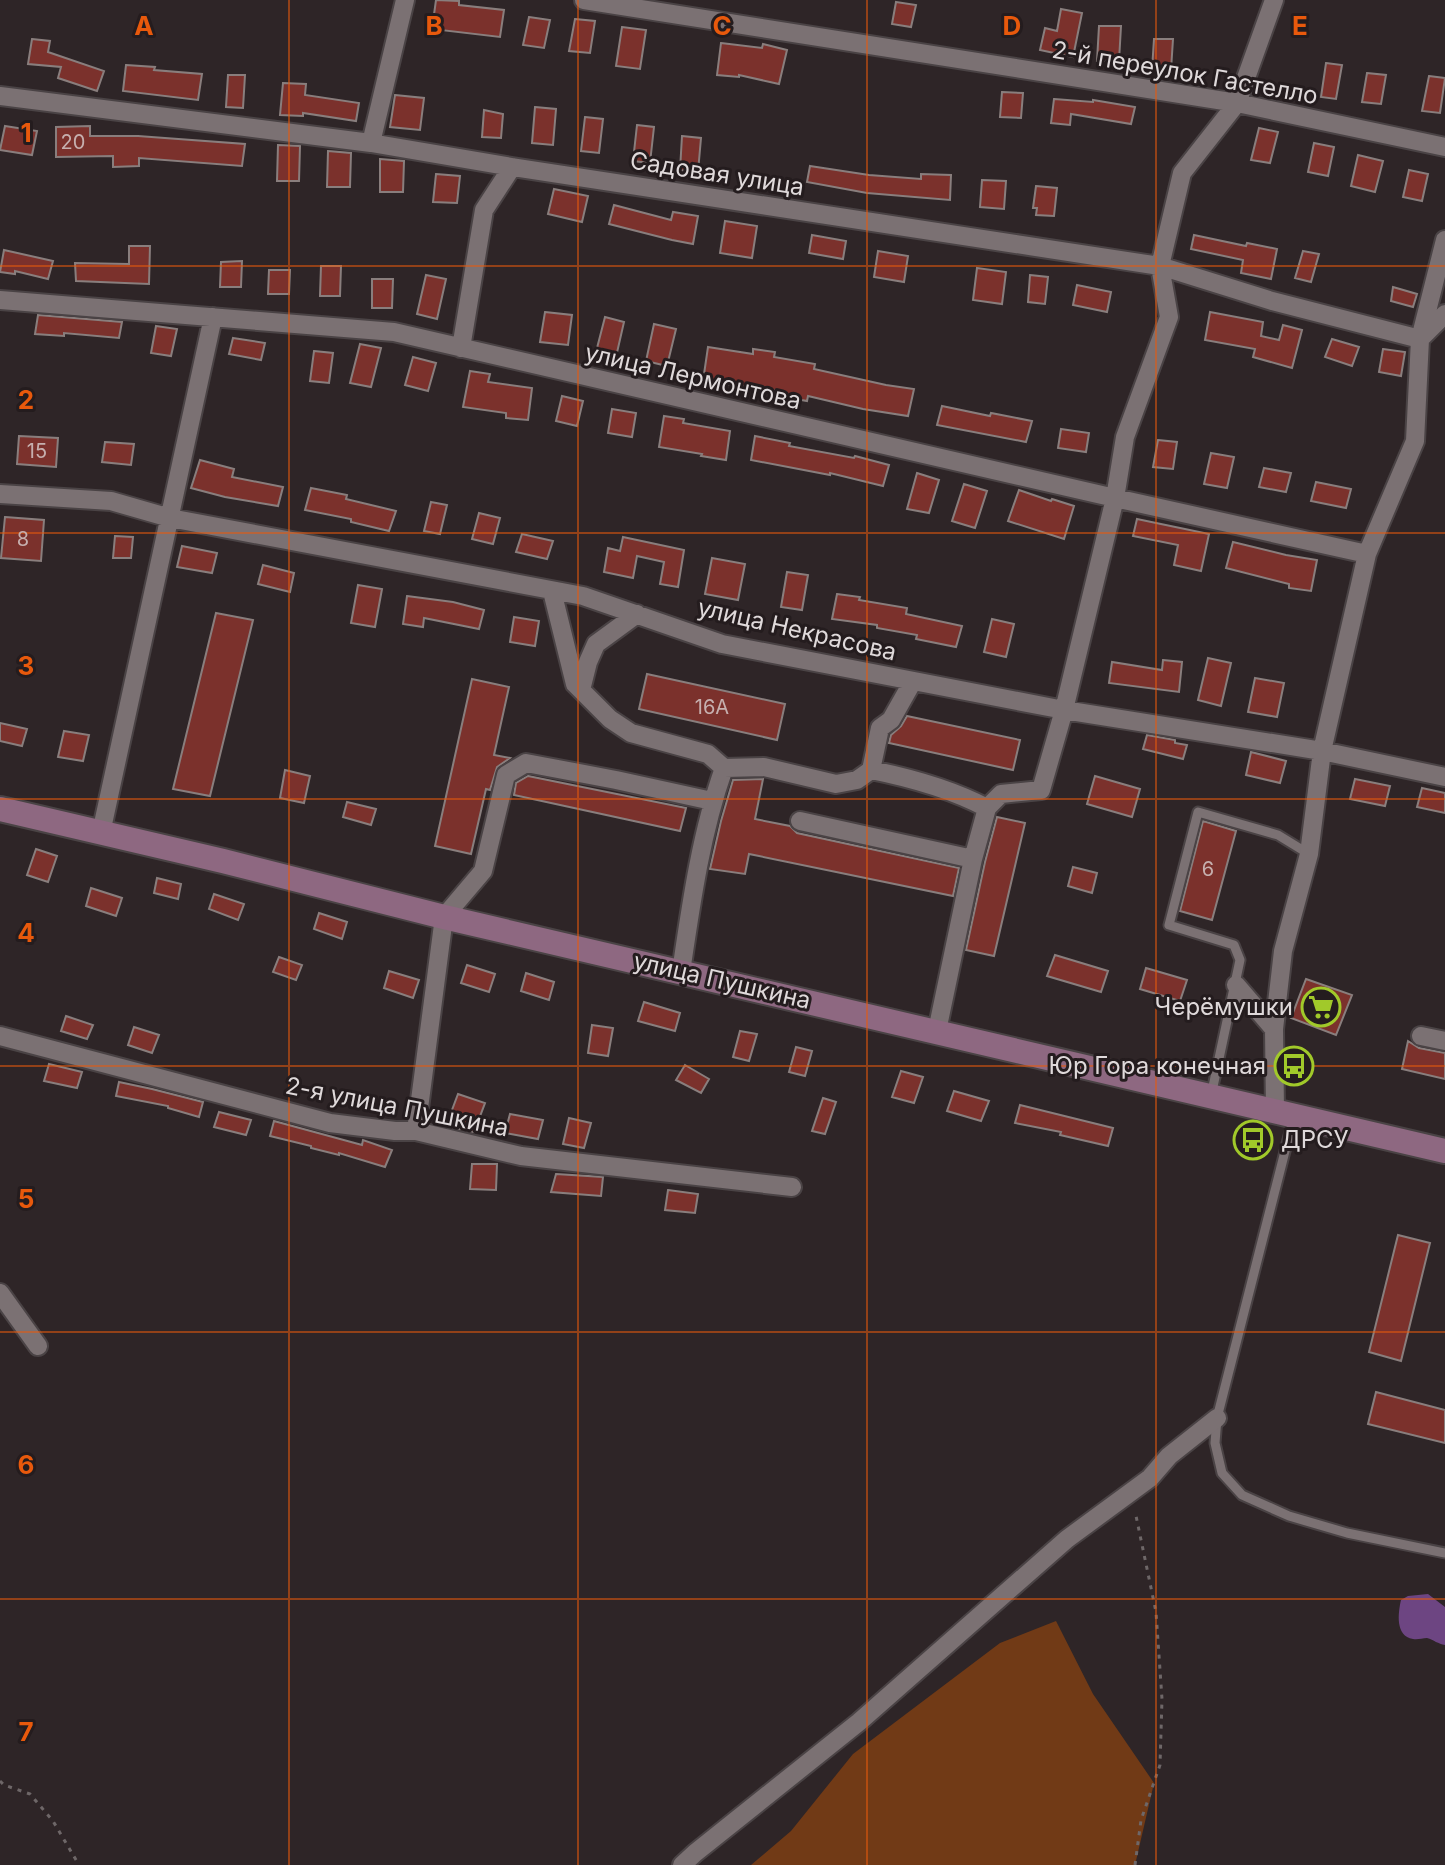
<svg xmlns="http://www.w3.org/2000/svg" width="1445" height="1865" viewBox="0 0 1445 1865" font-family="Inter,sans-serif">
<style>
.green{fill:#713a16}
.water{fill:#6d4582}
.building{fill:#7b312c;stroke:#897e7d;stroke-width:2}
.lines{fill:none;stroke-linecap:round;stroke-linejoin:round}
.service-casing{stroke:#4a4345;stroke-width:13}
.minor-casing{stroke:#4a4345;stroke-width:22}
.secondary-casing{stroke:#4a4345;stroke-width:28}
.path{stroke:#6e6768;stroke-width:3;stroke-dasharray:4 6;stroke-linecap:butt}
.service{stroke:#7b7173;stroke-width:9}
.minor{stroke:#7b7173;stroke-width:18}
.secondary{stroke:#8e6881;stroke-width:24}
.grid{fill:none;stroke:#e8590c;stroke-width:2;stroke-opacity:0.55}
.labels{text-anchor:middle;stroke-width:6;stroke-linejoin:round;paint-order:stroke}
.number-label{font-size:20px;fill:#c6afae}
.street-label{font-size:24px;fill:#dfd9da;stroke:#241c1e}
.poi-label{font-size:24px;fill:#dfd9da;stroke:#241c1e;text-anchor:end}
.grid-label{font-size:26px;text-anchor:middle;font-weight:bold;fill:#e8590c;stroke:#241c1e;stroke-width:6;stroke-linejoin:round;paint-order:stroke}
</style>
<rect width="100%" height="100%" fill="#2e2527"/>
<path class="green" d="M1056,1621L1093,1694L1154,1783L1135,1865H751L791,1831L853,1754L1000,1643Z"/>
<path class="water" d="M1428,1594L1445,1607V1645C1438,1644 1434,1640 1427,1638C1422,1638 1418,1640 1413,1639C1395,1636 1398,1613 1401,1600L1408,1596Z"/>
<path class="building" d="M436,0L459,1V5L504,10L500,37L432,29Z
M896,2L916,5L911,27L892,24Z
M1061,9L1082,13L1073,57L1040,50L1045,28L1057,31Z
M529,17L550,20L544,48L523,45Z
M575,19L595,21L590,53L569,51Z
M1099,26H1121L1119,61H1097Z
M622,27L646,30L640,69L616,66Z
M32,39L50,41L48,52L104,71L97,91L58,78L61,67L28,64Z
M1154,39H1173L1171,70H1152Z
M721,43L762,48L763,44L787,50L779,84L739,75V77L717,75Z
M1326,63L1342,65L1336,99L1321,97Z
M126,65L155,67L154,70L202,74L198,100L123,91Z
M1367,73L1386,75L1381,104L1362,102Z
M228,75H245L243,108L226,107Z
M1429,76L1445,78L1440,113L1422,111Z
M283,83L306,84L305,95L359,103L356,121L303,113V116L280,115Z
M1002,92L1023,93L1021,118L1000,117Z
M395,95L424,98L420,130L390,127Z
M1054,99L1093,102V100L1135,107L1131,124L1071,114L1070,125L1051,123Z
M535,107L556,109L553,145L532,143Z
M484,110L503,114L501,138L482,137Z
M585,117L603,119L599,153L581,151Z
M637,125L654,127L650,163L633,161Z
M5,126L37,131L32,155L0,150Z
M90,126V136H138L245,144L242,166L139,158V166L113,167V156L56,157V127Z
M1259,128L1278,132L1270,163L1251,160Z
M682,136L701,138L698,172L680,170Z
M1314,143L1334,147L1328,176L1308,172Z
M278,145L300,146L299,181H277Z
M328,151L351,153L350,187H327Z
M1358,155L1383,161L1375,192L1351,186Z
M380,159L404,161L403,192H380Z
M810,166L869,175L921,179V174L951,175L950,200L867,193L807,182Z
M1409,170L1428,174L1422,201L1403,197Z
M436,174L460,176L457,203L433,202Z
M982,180L1006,181L1004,209L980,207Z
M1036,186L1057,188L1054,216L1036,215L1037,208H1033Z
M554,189L588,196L582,222L548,214Z
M614,205L671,220L673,212L698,216L693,244L672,240L609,224Z
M725,221L757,226L752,258L720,253Z
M812,235L846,241L843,259L809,253Z
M1194,235L1246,246L1247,243L1277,249L1271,279L1241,273L1243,260L1191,249Z
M129,246H150L149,284L76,281L75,263L129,264Z
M4,250L53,261L48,279L15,271V274L0,272Z
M878,251L908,256L904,282L874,277Z
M1303,251L1319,254L1311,282L1295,278Z
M242,261L241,287H220L221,262Z
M321,266H341L340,296H320Z
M977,268L1006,272L1002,304L973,300Z
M269,270H290L289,294H268Z
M426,275L446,279L437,319L417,314Z
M1030,275L1048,277L1045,304L1028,302Z
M372,279H393L392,308H372Z
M1077,285L1111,292L1107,312L1073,305Z
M1393,287L1417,294L1413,307L1391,301Z
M545,312L572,315L568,345L540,342Z
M1210,312L1263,322L1261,336L1279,340L1283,325L1302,330L1292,368L1253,357L1255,349L1205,340Z
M38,315L122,322L119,338L64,333V336L35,334Z
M605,317L624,322L616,357L596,352Z
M654,324L676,329L667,366L646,361Z
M156,326L177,329L171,356L151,353Z
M233,338L265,343L261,360L229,354Z
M1332,339L1359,347L1352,366L1325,357Z
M360,344L381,348L371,387L350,383Z
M708,347L753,354V349L775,352L774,357L815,364L814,369L886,385L914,389L908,416L863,409L808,396L807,401L785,397L786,392L703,381Z
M1383,349L1405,352L1401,376L1379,372Z
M314,351L333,353L329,383L310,381Z
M413,357L436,363L428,391L405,385Z
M470,371L490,374L488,382L532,388L528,420L506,418V413L463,407Z
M562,396L583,401L577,426L556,421Z
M942,406L990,416L991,413L1032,421L1026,442L937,425Z
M612,409L636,413L632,437L608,433Z
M664,416L684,419L683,423L730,431L726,460L701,456L702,454L659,447Z
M1061,429L1089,433L1086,452L1058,448Z
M19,436L58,438L56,467L17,464Z
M755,436L790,443L789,446L854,458L855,456L889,465L883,486L830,473V475L751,460Z
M1158,440L1177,442L1173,469L1153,467Z
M105,442L134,444L131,465L102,462Z
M1211,453L1234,457L1227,488L1204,484Z
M200,460L234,469L232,477L283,487L278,506L225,497L191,488Z
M1264,468L1291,473L1286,492L1259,487Z
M917,473L939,480L929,513L907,509Z
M1316,482L1351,489L1346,508L1311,501Z
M964,484L987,491L975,528L952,521Z
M311,488L347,495L346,499L396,511L389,531L351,522V519L305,510Z
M1019,490L1051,501L1052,499L1074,506L1064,539L1008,521Z
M431,502L447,505L440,534L424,531Z
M479,513L500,518L493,544L472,539Z
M5,517L44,520L41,561L1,558Z
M1137,519L1209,534L1201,571L1174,565L1178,545L1133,536Z
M522,534L553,541L547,559L516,552Z
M115,536L133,537L131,558H113Z
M623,537L684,550L678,587L660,584L664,562L637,556L633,578L604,572L608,548L620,551Z
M1233,542L1286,555L1317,560L1311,591L1289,588V584L1226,568Z
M182,546L217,553L212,573L177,567Z
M712,558L745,564L738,600L705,594Z
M263,565L294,573L290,592L258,584Z
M787,572L808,575L802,610L781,607Z
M358,585L382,589L375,627L351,623Z
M837,594L860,597L859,600L907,608L906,614L962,626L956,647L916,639L917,635L877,628V625L832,619Z
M407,596L453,602L484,610L479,629L424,618L423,627L403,624Z
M216,613L253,620L210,796L173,789Z
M514,617L539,621L535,646L510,642Z
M992,619L1014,624L1006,657L984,652Z
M1208,658L1231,663L1221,706L1198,700Z
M1163,660L1182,662L1179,692L1109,683L1112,662L1162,670Z
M647,674L785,704L777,740L639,709Z
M1255,678L1284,683L1277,717L1248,712Z
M472,679L509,687L494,755L510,758L497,767L490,790L486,789L471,854L435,846Z
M907,716L1020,740L1013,770L889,743L891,735L901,726Z
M0,723L27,729L22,746L0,741Z
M64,731L89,735L83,761L58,757Z
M1147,735L1175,740V743L1187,745L1183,759L1143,749Z
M1251,752L1286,761L1280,783L1246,775Z
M285,770L310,776L304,803L280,798Z
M528,776L686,808L680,831L514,795L516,783Z
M1095,776L1140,789L1132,817L1087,804Z
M763,779L755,819L790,826L797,833L959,868L953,896L749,854L745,874L710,869L721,821L733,780Z
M1355,779L1390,786L1385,806L1350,799Z
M1422,788L1445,793V813L1417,807Z
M347,802L376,809L371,825L343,817Z
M997,817L1025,823L994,956L966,950L985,862Z
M1203,821L1236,831L1212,920L1180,911Z
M36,849L57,856L48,882L27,875Z
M1073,867L1097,873L1092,893L1068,886Z
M157,878L181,884L178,899L154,893Z
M91,888L122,898L116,916L86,906Z
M214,894L244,904L238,920L209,909Z
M319,913L347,922L342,939L314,929Z
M1055,955L1108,971L1101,992L1047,976Z
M279,957L302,965L296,980L273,972Z
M467,965L495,974L489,992L461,983Z
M1146,968L1187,980L1180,1001L1140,989Z
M389,971L419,980L413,998L384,988Z
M526,973L554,982L549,1000L521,991Z
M1306,979L1352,995L1336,1035L1291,1018Z
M644,1002L680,1013L675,1031L638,1021Z
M66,1016L93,1025L87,1039L61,1031Z
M592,1025L613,1028L608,1056L588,1053Z
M134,1027L159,1035L152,1053L128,1045Z
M740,1031L757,1034L749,1061L733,1057Z
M1408,1041L1419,1048L1445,1053V1079L1402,1069Z
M796,1047L812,1051L805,1076L789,1072Z
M49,1064L82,1072L77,1088L44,1081Z
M685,1065L709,1079L701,1093L676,1080Z
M901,1071L923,1077L914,1103L892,1097Z
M119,1082L152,1089L203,1102L199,1117L168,1108V1106L116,1096Z
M954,1091L989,1101L981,1121L947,1111Z
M458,1094L485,1103L474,1132L446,1126Z
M823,1098L836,1102L825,1134L812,1131Z
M1020,1105L1113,1128L1108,1146L1060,1135L1061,1132L1015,1123Z
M219,1112L251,1120L246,1135L214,1127Z
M510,1114L543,1120L538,1139L505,1133Z
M569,1118L591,1123L584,1148L563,1144Z
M274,1121L362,1145L363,1140L392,1150L385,1167L339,1153V1155L311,1148V1146L270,1136Z
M472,1164H497L496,1190L470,1189Z
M556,1174L603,1177L601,1196L551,1192Z
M668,1190L698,1194L695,1213L665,1210Z
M1398,1235L1430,1243L1401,1361L1369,1352Z
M1376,1392L1445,1410V1443L1368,1424Z"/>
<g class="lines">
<g class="service-casing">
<path id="service" d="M1211,1096L1240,960L1234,945L1169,925L1198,812L1278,835L1309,854
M1294,1116L1217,1418L1215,1443L1222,1473L1242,1495L1289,1516L1347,1533L1445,1553"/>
</g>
<g class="minor-casing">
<path id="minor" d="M584,0L1237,103L1445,147
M0,96L371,143L512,167L1160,266L1272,301L1420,339L1445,314
M371,143L405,0
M0,300L394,332L1115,498L1367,554
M461,348L484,210L512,167
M0,494L111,501L170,518L583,596L722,644L1064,710L1322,751L1445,777
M552,591L575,684L610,719L631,733L708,754L724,768
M581,690L588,662L596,644L637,614
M871,770L880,728L891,720L913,681
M800,821L973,859
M101,833L213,317
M681,972C691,904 701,833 724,768L764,767L836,784L857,780L871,770C911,778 951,789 987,808
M1236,985L1274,1029
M937,1031L973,859L987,808L1001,794L1041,790L1064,710L1115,498L1125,437L1169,317L1160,266L1182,173L1237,103L1274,0
M0,1036L330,1123L395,1131H416L521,1156L792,1187
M1421,1036L1445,1041
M1275,1111L1274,1029L1283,951L1309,854L1322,751L1367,554L1415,441L1420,339L1445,240
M416,1131L444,917L483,871L506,775L526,763L616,780L712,801
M0,1293L38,1346
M682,1865L695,1853L859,1722L1067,1539L1150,1478L1169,1456L1217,1418"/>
</g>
<g class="secondary-casing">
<path id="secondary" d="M0,809L223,861L444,917L1445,1151"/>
</g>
<path class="path" d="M0,1781L4,1785L30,1794L53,1821L79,1865
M1135,1865L1141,1820L1160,1765L1162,1699L1156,1612L1135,1511"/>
<use href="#service" class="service"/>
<use href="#minor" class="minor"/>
<use href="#secondary" class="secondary"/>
</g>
<path class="grid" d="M289,0V1865M578,0V1865M867,0V1865M1156,0V1865M0,266H1445M0,533H1445M0,799H1445M0,1066H1445M0,1332H1445M0,1599H1445"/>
<defs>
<g id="supermarket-ring" transform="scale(2)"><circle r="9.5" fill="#241c1e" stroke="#a1c92a" stroke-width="1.5"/><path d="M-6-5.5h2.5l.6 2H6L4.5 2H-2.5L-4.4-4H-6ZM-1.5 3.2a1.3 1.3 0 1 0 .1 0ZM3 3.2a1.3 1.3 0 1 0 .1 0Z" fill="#a1c92a"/></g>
<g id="bus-ring" transform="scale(2)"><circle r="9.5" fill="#241c1e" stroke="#a1c92a" stroke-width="1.5"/><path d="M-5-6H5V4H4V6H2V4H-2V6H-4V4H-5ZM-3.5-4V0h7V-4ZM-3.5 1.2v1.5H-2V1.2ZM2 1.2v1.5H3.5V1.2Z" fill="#a1c92a"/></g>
</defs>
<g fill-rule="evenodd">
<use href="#supermarket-ring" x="1321" y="1007"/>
<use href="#bus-ring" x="1294" y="1066"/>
<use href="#bus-ring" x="1253" y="1140"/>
</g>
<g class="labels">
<g class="number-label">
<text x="73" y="149">20</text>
<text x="37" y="458">15</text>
<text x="23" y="546">8</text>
<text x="712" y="714">16А</text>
<text x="1208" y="876">6</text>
</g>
<g class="street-label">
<text transform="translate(1185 73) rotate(10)" y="8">2-й переулок Гастелло</text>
<text transform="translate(717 174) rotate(9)" y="8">Садовая улица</text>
<text transform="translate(693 377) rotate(13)" y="8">улица Лермонтова</text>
<text transform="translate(797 630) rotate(13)" y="8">улица Некрасова</text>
<text transform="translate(722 981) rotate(13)" y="8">улица Пушкина</text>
<text transform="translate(397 1107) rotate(11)" y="8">2-я улица Пушкина</text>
</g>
<g class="poi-label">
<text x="1293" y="1015">Черёмушки</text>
<text x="1266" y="1074">Юр Гора конечная</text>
<text x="1281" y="1148" text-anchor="start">ДРСУ</text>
</g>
</g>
<g class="grid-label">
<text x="144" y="35">A</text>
<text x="434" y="35">B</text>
<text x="722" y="35">C</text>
<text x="1012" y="35">D</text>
<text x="1300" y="35">E</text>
<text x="26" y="142">1</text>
<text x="26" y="409">2</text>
<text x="26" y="675">3</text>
<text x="26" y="942">4</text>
<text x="26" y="1208">5</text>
<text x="26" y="1474">6</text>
<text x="26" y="1741">7</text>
</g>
</svg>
